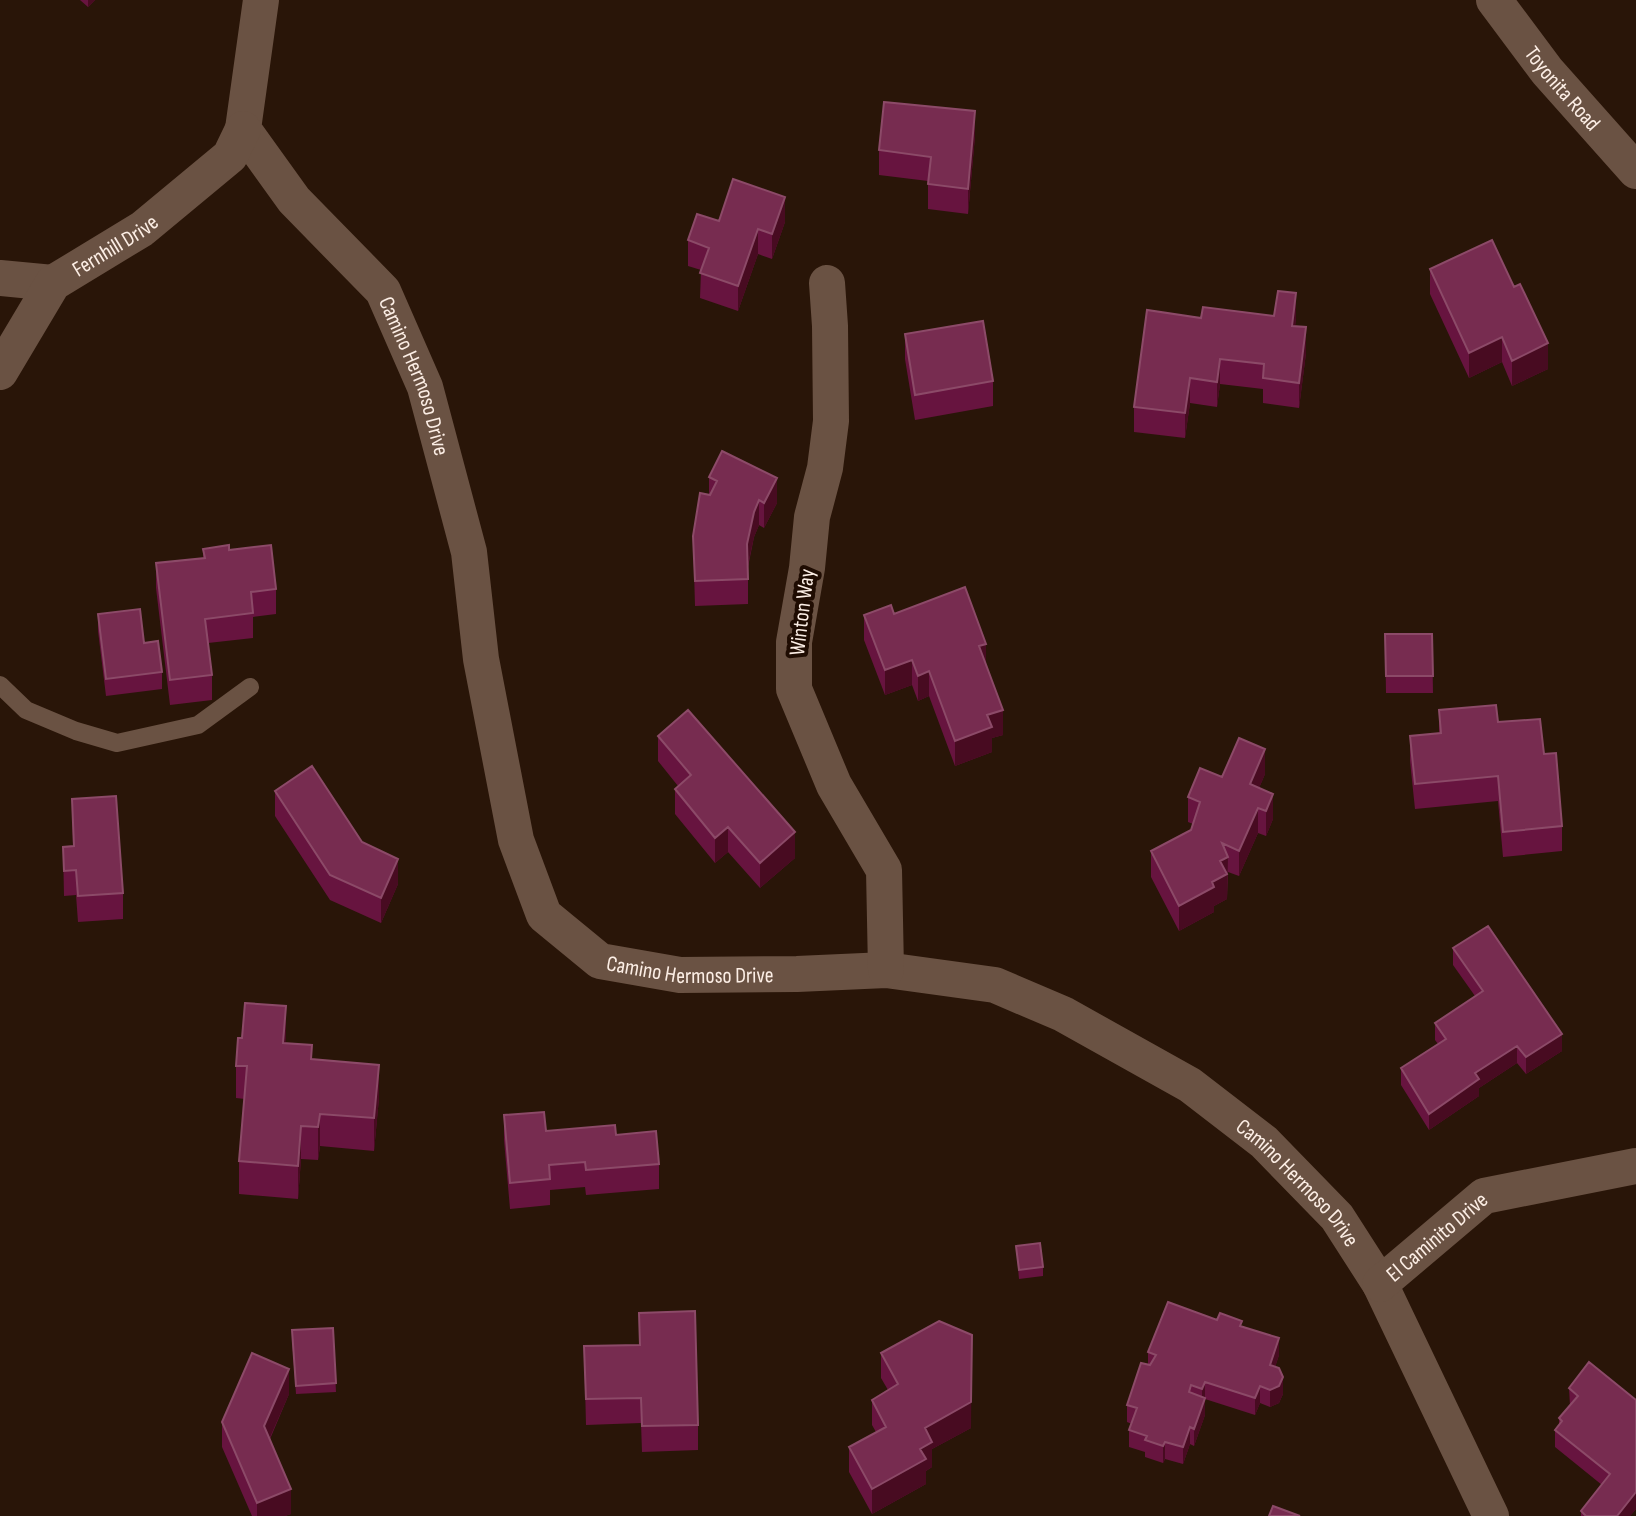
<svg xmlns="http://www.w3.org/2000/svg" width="1636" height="1516" viewBox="0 0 1636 1516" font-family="'Sofia Sans Condensed',sans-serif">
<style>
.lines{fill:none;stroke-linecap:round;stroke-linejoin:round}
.lane{stroke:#6a5243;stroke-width:18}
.street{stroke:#6a5243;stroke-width:36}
.wall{fill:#67143f}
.shaded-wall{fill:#480b21}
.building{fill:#772c50;stroke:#8c4a68;stroke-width:2}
.labels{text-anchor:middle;stroke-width:8;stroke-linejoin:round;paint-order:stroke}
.street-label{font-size:22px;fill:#fceee5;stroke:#1f0c02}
</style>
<rect width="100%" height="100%" fill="#291508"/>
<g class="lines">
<path class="lane" d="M0,685L26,710L76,731L117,743L198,725L250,687"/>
<g class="street">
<path id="s1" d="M261,0L243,129L294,200L383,291L425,387L469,552L481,659L516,840L544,915L600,961L680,975L797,974L886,970L995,985L1063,1014L1190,1085L1264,1142L1337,1217L1380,1284L1491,1516"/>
<path id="s2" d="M1494,0L1547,71L1636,171"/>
<path d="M0,278L53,283"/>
<path d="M827,283L830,326L831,421L825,468L812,517L807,568L794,642V689L834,785L884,870L886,970"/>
<path id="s3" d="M0,372L53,283L142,229L230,156L243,129"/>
<path id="s4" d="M1380,1284L1484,1196L1636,1166"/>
</g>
</g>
<path class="wall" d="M80,0H95L88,7Z
M975,136L968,214L928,209V181L879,175V150Z
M719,221L785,222L772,259L758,254L738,311L700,298L701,270L688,266V240Z
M1430,269L1548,369L1512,386L1502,362L1469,378L1430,294Z
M1201,318H1296L1295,326L1306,353L1299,408L1263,403V389L1220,384L1217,407L1190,403L1185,438L1134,432V407Z
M905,334L993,381V406L915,420L905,359Z
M709,477L777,503L764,528L759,525L754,537L748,567V604L695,606L693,536L709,495Z
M203,549L229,550L276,589V614L253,617V638L208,643L212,675V700L170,705L156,588V563L203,558Z
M98,614L144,643L162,672V689L106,696L98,631Z
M894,614L986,666L1003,735L992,738V752L955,766L929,696L918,701L912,685L885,695L864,640V615Z
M1385,634H1432L1433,693H1386Z
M1439,710L1498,722L1544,754L1562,826V851L1503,857L1498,801L1415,809L1410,761V736L1439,733Z
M658,736L795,858L760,888L728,852L715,863L675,814V789L678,786L658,761Z
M1265,774L1259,788L1273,819L1266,836L1258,833L1239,876L1228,872L1227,899L1214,906V912L1179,931L1151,877V851L1191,830L1193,824L1188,822V797L1222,777Z
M275,791L362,842L398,884L381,923L330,900L275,816Z
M72,799L123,893V919L78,922L76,895L64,896L63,847L73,846Z
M1453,948L1562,1051L1526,1074L1517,1063L1479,1088V1096L1429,1130L1401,1085V1068L1438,1044L1435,1040V1023L1475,996L1453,965Z
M286,1043L379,1098L374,1151L320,1146L318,1160L301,1159L298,1199L239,1194V1161L245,1099L236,1098V1066Z
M504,1115L546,1131L616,1135L659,1164V1189L586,1195L585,1187L550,1190V1205L510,1209L504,1140Z
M1016,1246L1043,1267V1276L1019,1279Z
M639,1313L698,1425V1450L642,1452L641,1423L586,1425L584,1346L639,1345Z
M1217,1320L1242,1327L1279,1355L1275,1367L1283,1394L1279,1403L1270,1407L1260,1403L1255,1415L1205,1399V1415L1194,1446L1190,1444L1183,1464L1165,1459L1163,1463L1145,1457V1452L1129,1447V1430L1132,1424L1127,1422V1405L1148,1365V1352Z
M333,1328L336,1392L296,1394L292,1339Z
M881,1353L971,1428L932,1449V1467L926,1471V1484L872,1514L849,1472V1447L876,1432L872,1425V1400L888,1390L881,1378Z
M1569,1388L1636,1400V1509L1630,1516H1581V1511L1602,1485L1555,1447V1430L1559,1425V1418L1570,1406Z
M289,1394L270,1439L291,1514L285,1516H252L222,1447V1422Z"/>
<path class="shaded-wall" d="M88,0H95L88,7Z
M975,111V136L968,214V189Z
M785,197V222L772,259V234Z
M758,229V254L738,311V286Z
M1296,293V318L1292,351V326Z
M1306,327V353L1299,408V383Z
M1502,337V362L1469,378V353Z
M1548,343V369L1512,386V361Z
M1220,359V384L1217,407V382Z
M1190,378V403L1185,438V413Z
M777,478V503L764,528V503Z
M759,500V525L754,537L747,569V544L754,512Z
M986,644V669L979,646Z
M912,660V685L885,695V670Z
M929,671V696L918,701V676Z
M1003,710V735L992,738V752L955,766V741L987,715Z
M1265,749V774L1250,809V784Z
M1273,794V819L1266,836V811Z
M1258,808V833L1239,876V851Z
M728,827V852L715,863V838Z
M795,832V858L760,888V863Z
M1228,857L1227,899L1214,906V912L1179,931V906L1212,882L1220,861Z
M398,859V884L381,923V898Z
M286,1006V1039L283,1075V1043Z
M1562,1034V1051L1526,1074V1057Z
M1517,1046V1063L1479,1088V1096L1429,1130V1114L1475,1073Z
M379,1065V1098L374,1151V1118Z
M320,1114V1146L318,1160V1127Z
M301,1126V1159L298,1199V1166Z
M972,1335L971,1428L932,1449V1467L926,1471V1484L872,1514V1489L920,1449L925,1428Z
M1279,1338V1355L1270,1382V1365Z
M289,1369V1394L264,1451V1426Z
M1283,1377V1394L1279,1403L1270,1407V1390Z
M1205,1382V1415L1194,1446V1429L1202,1405V1389Z
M1260,1386V1403L1255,1415V1398Z
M1190,1427V1444L1183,1464V1447Z
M1165,1442V1459L1163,1463V1446Z
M291,1489V1514L285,1516H257V1503Z
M1636,1492V1509L1630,1516H1617Z"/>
<path class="building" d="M884,102L975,111L968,189L928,184L931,157L879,150Z
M733,179L785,197L772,234L758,229L738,286L700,273L709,248L688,240L697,214L719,221Z
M1492,240L1514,287L1520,284L1548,343L1512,361L1502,337L1469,353L1430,269Z
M1278,291L1296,293L1292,326L1306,327L1299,383L1263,378L1264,364L1220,359L1217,382L1190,378L1185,413L1134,407L1147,310L1201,318L1203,307L1274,316Z
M983,321L993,381L915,395L905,334Z
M722,451L777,478L764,503L759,500L754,512L747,544L748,579L695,581L693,536L700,493L710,495L717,481L709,477Z
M229,545V550L271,545L276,589L251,592L253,613L205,619L212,675L170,680L156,563L205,558L203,549Z
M965,587L986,644L979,646L1003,710L987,715L992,727L955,741L929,671L918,676L912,660L885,670L864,615L891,605L894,614Z
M140,609L144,643L158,641L162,672L106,679L98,614Z
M1385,634H1432L1433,676H1386Z
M1496,705L1498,722L1540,719L1544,754L1556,753L1562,826L1503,832L1498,776L1415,784L1410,736L1441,733L1439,710Z
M688,710L795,832L760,863L728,827L715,838L675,789L691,775L658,736Z
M1239,738L1265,749L1250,784L1273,794L1266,811L1258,808L1239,851L1222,843L1228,857L1220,861L1227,874L1212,882L1214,887L1179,906L1151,851L1191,830L1200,802L1188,797L1200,768L1222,777Z
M312,766L362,842L398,859L381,898L330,875L275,791Z
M116,796L123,893L78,896L76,870L64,871L63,847L74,846L72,799Z
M1488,926L1562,1034L1526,1057L1517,1046L1475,1073L1479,1079L1429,1114L1401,1068L1446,1039L1435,1023L1483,991L1453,948Z
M245,1003L286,1006L283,1043L312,1045L311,1059L379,1065L374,1118L320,1114L318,1127L301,1126L298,1166L239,1161L247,1066H236L238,1038H242Z
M544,1112L546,1131L615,1125L616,1135L656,1131L659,1164L586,1170L585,1162L549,1165L550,1179L510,1183L504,1115Z
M1040,1243L1043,1267L1019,1270L1016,1246Z
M1168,1302L1217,1320L1220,1313L1242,1321L1240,1326L1279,1338L1270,1365L1279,1368L1283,1377L1279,1386L1270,1390L1260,1386L1255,1398L1205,1382L1202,1389L1191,1385L1189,1392L1205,1398L1194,1429L1190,1427L1183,1447L1165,1442L1163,1446L1145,1440L1147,1436L1129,1430L1137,1408L1127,1405L1141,1363L1150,1365L1156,1355L1148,1352Z
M695,1311L698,1425L642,1426L641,1398L586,1399L584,1346L640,1345L639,1313Z
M939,1321L972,1335L971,1402L925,1428L932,1442L920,1449L926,1459L872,1489L849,1447L886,1427L872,1400L898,1384L881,1353Z
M333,1328L336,1383L296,1386L292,1330Z
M252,1353L289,1369L264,1426L291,1489L257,1503L222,1422Z
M1589,1362L1636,1400V1492L1617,1516H1586L1581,1511L1610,1474L1555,1430L1562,1421L1559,1418L1578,1396L1569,1388Z
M1273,1506L1300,1516H1269Z"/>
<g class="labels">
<g class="street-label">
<text dy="8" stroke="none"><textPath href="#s2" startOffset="112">Toyonita Road</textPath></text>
<text dy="8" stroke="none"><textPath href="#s3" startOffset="176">Fernhill Drive</textPath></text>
<text dy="8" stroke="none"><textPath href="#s1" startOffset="436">Camino Hermoso Drive</textPath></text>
<text transform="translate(801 612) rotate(-83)" y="8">Winton Way</text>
<text dy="8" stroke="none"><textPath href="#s1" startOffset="1156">Camino Hermoso Drive</textPath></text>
<text dy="8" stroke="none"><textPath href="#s1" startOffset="1828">Camino Hermoso Drive</textPath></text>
<text dy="8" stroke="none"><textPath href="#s4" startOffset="74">El Caminito Drive</textPath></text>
</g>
</g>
</svg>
